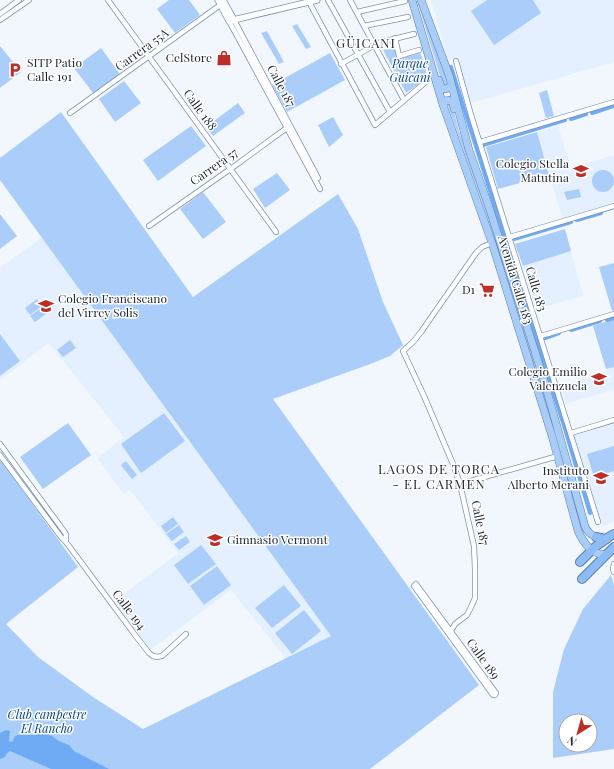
<svg xmlns="http://www.w3.org/2000/svg" width="614" height="769" viewBox="0 0 614 769" font-family="'Playfair Display',serif">
<style>
.built{fill:#e4f0ff}
.green{fill:#aacef9;fill-rule:evenodd}
.water{fill:#6fabf4}
.lines{fill:none;stroke-linecap:round;stroke-linejoin:round}
.stream{stroke:#6fabf4;stroke-width:1}
.canal{stroke:#6fabf4;stroke-width:4}
.minor-casing{stroke:#7d94b0;stroke-width:6}
.tertiary-casing{stroke:#7d94b0;stroke-width:7}
.primary-casing{stroke:#557eb0;stroke-width:8}
.trunk-casing{stroke:#557eb0;stroke-width:10}
.minor{stroke:#fff;stroke-width:4.5}
.tertiary{stroke:#fff;stroke-width:5.5}
.primary{stroke:#aacdf7;stroke-width:7}
.trunk{stroke:#8ebcf4;stroke-width:8}
.labels{text-anchor:middle;stroke-width:3;stroke-linejoin:round;paint-order:stroke}
.street-label{font-size:12px;fill:#222b36;stroke:#fff}
.poi-label{font-size:12px;fill:#222b36;stroke:#fff;text-anchor:end}
.park-label{font-size:12px;font-style:italic;fill:#044686;stroke:#fff}
.neighbourhood-label{font-size:13px;letter-spacing:1px;fill:#222b36;stroke:#fff}
</style>
<rect width="100%" height="100%" fill="#f2f7fe"/>
<path class="built" d="M431,0H614V62L471,103L456,59H448Z
M558,126L571,168L614,155V203L562,218L537,132Z
M42,237L331,636L286,659L231,590L150,650L114,601L178,553L130,490L124,494L97,458L124,437L49,343L0,380V268Z
M571,251L583,296L536,309L523,266Z
M614,367V394L613,390L566,404L560,386L606,372V369Z
M614,424V521L612,523L602,527L574,435Z"/>
<path class="green" d="M169,0H189L200,15L175,33L157,9Z
M417,0H419L448,82V85L443,86Z
M487,0H533L541,13L494,45L471,11Z
M297,24L311,47L306,49L292,26Z
M267,31L284,62L279,64L261,33Z
M0,46L21,72L0,88Z
M395,47L398,59L420,52C422,58 427,67 426,74C426,81 411,89 406,93L383,50Z
M101,48L120,74L93,93L74,68Z
M330,53L345,80L287,112L272,85Z
M124,81L141,103L115,122L99,99Z
M547,90L554,116L546,118L539,93Z
M238,103L245,113L213,136L206,127Z
M447,103L452,104L459,131L469,157L484,202L530,346L551,417L583,526L582,527L550,417L491,228Z
M61,112L193,297L338,194L358,229L383,302L403,345L390,356L373,363L273,399L479,685L370,769H0V459L78,567L6,624L38,657L93,697L143,729L331,636L0,180V158Z
M333,117L343,135L329,147L318,125Z
M191,126L206,146L158,181L143,160Z
M537,132L549,175L498,189L486,147Z
M592 181a11 11 0 1 1 22 0a11 11 0 1 1-22 0Z
M277,173L290,190L265,208L253,189Z
M579,189L581,197L567,200L564,192Z
M203,192L226,222L203,239L180,209Z
M0,214L17,236L0,249Z
M565,229L571,251L523,266L515,244Z
M614,263V310L612,311L599,267Z
M37,299L42,306L30,315L25,308Z
M42,307L47,313L35,322L30,316Z
M614,319V367L606,369L593,326Z
M0,334L20,361L0,376Z
M70,340L76,348L63,357L57,350Z
M164,413L185,441L141,473L121,444Z
M68,423L91,455L43,489L20,457Z
M614,446V471L594,477L587,454Z
M126,461L137,475L132,479L121,465Z
M173,517L178,524L166,533L161,526Z
M179,525L184,532L172,541L166,534Z
M186,536L190,542L179,550L174,544Z
M201,545L216,564L188,584L174,565Z
M217,566L231,585L204,605L190,586Z
M611,575L614,585V749L553,758V692L564,649L583,609ZM566,721H590V745H566Z
M284,585L301,606L272,628L255,608Z
M304,610L321,631L292,654L275,633Z"/>
<path class="water" d="M6,730L10,731L9,741L12,742L15,736L21,734L34,735L43,730L59,741L69,745L74,751L109,769H51L10,751L7,753L5,757L0,759V733Z"/>
<g class="lines">
<path class="stream" d="M575,221L577,220"/>
<path class="canal" d="M451,67L565,429L590,513
M592,113L614,106
M571,119L586,114
M483,145L565,120
M577,220L601,213
M514,239L571,222
M607,320L614,318
M571,330L600,321
M545,338L559,333"/>
<g class="minor-casing">
<path id="minor" d="M108,0L276,232
M308,0L375,125L428,80
M328,0L390,112
M350,0L404,100
M357,12L405,1
M0,14L19,0
M0,20L29,0
M234,20L318,178L315,180
M229,21L320,189
M364,26L408,17
M395,38L399,56L419,50
M374,44L414,34
M456,61L471,115L598,522
M341,64L375,45
M70,113L223,3
M480,142L614,102
M149,226L236,165L288,127
M510,237L614,206
M541,336L614,314
M571,433L614,420
M0,444L66,534V542
M0,455L61,537L66,542L135,635L149,653L153,656L157,657L162,656L186,634
M460,484L558,456
M614,564L613,569L614,572
M416,584L496,693L495,695H493L414,586Z
M451,631L455,624L467,615L471,607L475,598V569L474,546L460,484L453,464L424,396L403,351L413,342L421,332L476,253L482,247L492,243"/>
</g>
<g class="tertiary-casing">
<path id="tertiary" d="M218,0L229,21L317,0
M223,0L234,20"/>
</g>
<g class="primary-casing">
<path id="primary" d="M412,0L443,105L492,243L552,436L578,531C583,542 593,557 607,554
M421,0L449,75L469,150L489,207L543,377L585,526C587,532 591,535 596,537
M439,80L441,87L444,89L449,88L451,84
M443,105L445,101L450,100L453,102L454,109"/>
</g>
<g class="trunk-casing">
<path id="trunk" d="M596,537L605,539L614,534
M580,562L595,547L608,538
M582,579L614,547"/>
</g>
<use href="#minor" class="minor"/>
<use href="#tertiary" class="tertiary"/>
<use href="#primary" class="primary"/>
<use href="#trunk" class="trunk"/>
</g>
<defs>
<g id="shop-bare" transform="scale(1.2)"><path d="M-5-2.5h2.3a2.7 3.5 0 0 1 5.4 0H5L5.5 6h-11ZM-1.5-2.5h3a1.5 2.3 0 0 0-3 0Z" fill="#bd2e29" stroke="#fff" stroke-width="2.5" paint-order="stroke"/></g>
<g id="parking-bare" transform="scale(1.2)"><path d="M-3.5-5.5H1a3.5 3.5 0 0 1 0 7H-1V5.5H-3.5ZM-1-3.4V-.6H.8a1.4 1.4 0 0 0 0-2.8Z" fill="#bd2e29" stroke="#fff" stroke-width="2.5" paint-order="stroke"/></g>
<g id="school-bare" transform="scale(1.2)"><path d="M0-5L7-2L0 1L-7-2ZM-4 1L0 2.5L4 1V4Q0 6-4 4Z" fill="#bd2e29" stroke="#fff" stroke-width="2.5" paint-order="stroke"/></g>
<g id="supermarket-bare" transform="scale(1.2)"><path d="M-6-5.5h2.5l.6 2H6L4.5 2H-2.5L-4.4-4H-6ZM-1.5 3.2a1.3 1.3 0 1 0 .1 0ZM3 3.2a1.3 1.3 0 1 0 .1 0Z" fill="#bd2e29" stroke="#fff" stroke-width="2.5" paint-order="stroke"/></g>
</defs>
<g fill-rule="evenodd">
<use href="#shop-bare" x="224" y="58"/>
<use href="#parking-bare" x="15" y="70"/>
<use href="#school-bare" x="581" y="171"/>
<use href="#supermarket-bare" x="487" y="290"/>
<use href="#school-bare" x="46" y="306"/>
<use href="#school-bare" x="599" y="379"/>
<use href="#school-bare" x="601" y="478"/>
<use href="#school-bare" x="215" y="540"/>
</g>
<g class="labels">
<g class="street-label">
<text transform="translate(142 50) rotate(-36)" y="4">Carrera 55A</text>
<text transform="translate(281 86) rotate(62)" y="4">Calle 187</text>
<text transform="translate(200 110) rotate(54)" y="4">Calle 188</text>
<text transform="translate(214 167) rotate(-35)" y="4">Carrera 57</text>
<text transform="translate(515 280) rotate(73)" y="4">Avenida Calle 183</text>
<text transform="translate(536 289) rotate(73)" y="4">Calle 183</text>
<text transform="translate(480 523) rotate(78)" y="4">Calle 187</text>
<text transform="translate(129 610) rotate(53)" y="4">Calle 194</text>
<text transform="translate(483 659) rotate(54)" y="4">Calle 189</text>
</g>
<g class="poi-label">
<text x="212" y="62">CelStore</text>
<text x="27" y="67" text-anchor="start">SITP Patio<tspan x="27" dy="14">Calle 191</tspan></text>
<text x="569" y="168">Colegio Stella<tspan x="569" dy="14">Matutina</tspan></text>
<text x="475" y="294">D1</text>
<text x="58" y="303" text-anchor="start">Colegio Franciscano<tspan x="58" dy="14">del Virrey Solis</tspan></text>
<text x="587" y="376">Colegio Emilio<tspan x="587" dy="14">Valenzuela</tspan></text>
<text x="589" y="475">Instituto<tspan x="589" dy="14">Alberto Merani</tspan></text>
<text x="227" y="544" text-anchor="start">Gimnasio Vermont</text>
</g>
<g class="park-label">
<text x="410" y="68">Parque<tspan x="410" dy="14">Guicani</tspan></text>
<text x="47" y="719">Club campestre<tspan x="47" dy="14">El Rancho</tspan></text>
</g>
<g class="neighbourhood-label">
<text x="366" y="48">GÜICANI</text>
<text x="439" y="474">LAGOS DE TORCA<tspan x="439" dy="15">- EL CARMEN</tspan></text>
</g>
</g>
<g transform="translate(578 733) rotate(217)"><circle r="19" fill="#ffffff" stroke="#a7aaaf"/>
<path d="M0-3L7 15L0 10L-7 15Z" fill="#bd2e29"/>
<text y="-6" font-size="11" font-weight="bold" text-anchor="middle" fill="#222b36">N</text>
</g>
</svg>
